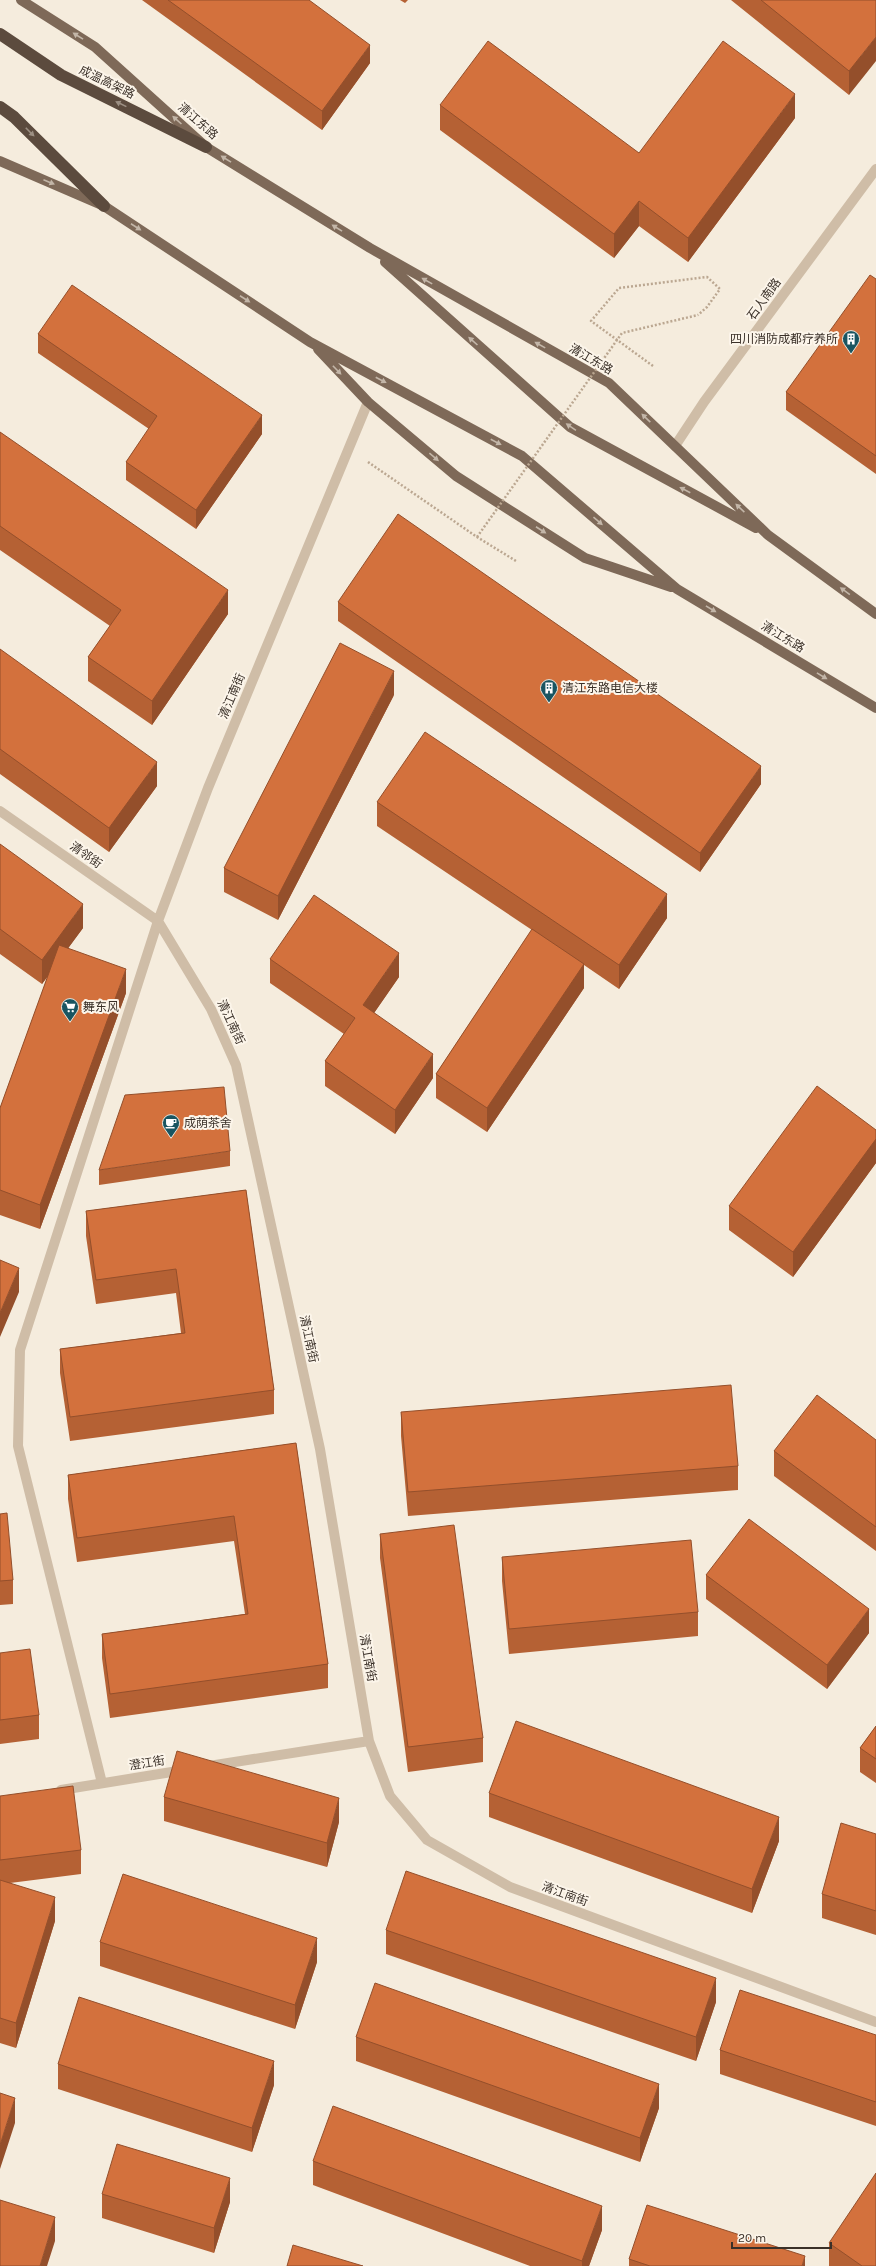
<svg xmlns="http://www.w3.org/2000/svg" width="876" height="2266" viewBox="0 0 876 2266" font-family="Karla,'Noto Sans SC',sans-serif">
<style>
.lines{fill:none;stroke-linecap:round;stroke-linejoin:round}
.path{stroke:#bba791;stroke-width:2.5;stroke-dasharray:2 2;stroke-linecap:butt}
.minor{stroke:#cfbda7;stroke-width:10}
.major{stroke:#7e6958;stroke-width:10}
.highway{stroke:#5c4b3e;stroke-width:12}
.path-bridge{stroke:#bba791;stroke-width:2.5;stroke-dasharray:2 2;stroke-linecap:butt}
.wall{fill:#b56134}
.shaded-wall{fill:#944f2b}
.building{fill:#d3713d;stroke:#944f2b}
.oneway{fill:#c3b6a8}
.oneway2{fill:#9c8f83}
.labels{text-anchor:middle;stroke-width:4;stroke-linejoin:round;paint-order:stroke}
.street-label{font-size:12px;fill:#3a3028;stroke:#fcf5ea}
.poi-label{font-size:12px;fill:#3a3028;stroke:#fcf5ea;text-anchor:start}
</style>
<rect width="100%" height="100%" fill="#f5ecdd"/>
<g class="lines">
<path class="path" d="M653,366L591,321L619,288L707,277L720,289L707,307L698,315
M368,462L477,537L516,561"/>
<path class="minor" d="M368,402L208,788L158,921L211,1009L236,1065L320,1449L369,1741L390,1796L427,1840L510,1887L876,2022
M675,446L704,402L876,169
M0,811L158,921L20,1350L18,1446L102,1783
M209,1766L369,1741
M61,1790L184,1770"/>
<path class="major" d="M21,0L95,47L206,147L370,248L609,383L768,535L876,614
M0,161L104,206L310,342L522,456L677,589L876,708
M385,262L570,427L756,528
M318,349L368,402L456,476L585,558L671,587"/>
<path class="highway" d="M0,34L61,75L206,147
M0,107L14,117L104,206"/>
<path class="path-bridge" d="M477,537L622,333L698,315"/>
</g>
<path class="wall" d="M142,0H309L370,63L322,130Z
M400,0H408L405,3Z
M731,0H876L849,95Z
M440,105L639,153L795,118L688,262L639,226L614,258L440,130Z
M876,279V474L786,410V392Z
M38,334L262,434L196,529L126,480V462L149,429L38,353Z
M0,432L228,614L152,725L88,681V657L110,626L0,550Z
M338,602L761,784L700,872L338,621Z
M0,649L157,786L109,852L0,774Z
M394,695L278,920L224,892V868Z
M377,802L667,918L619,989L584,965V988L487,1132L436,1098V1074L532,930L377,826Z
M0,844L83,928L68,948L126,993L40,1229L0,1215V1108L48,976L42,984L0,954Z
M270,959L399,977L374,1013L433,1078L395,1134L325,1086V1061L344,1034L270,983Z
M876,1130V1163L793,1277L729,1230V1206Z
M230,1151V1166L99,1185V1170Z
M246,1190L274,1390V1414L70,1441L60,1373V1349L181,1333L176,1293L96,1304L86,1236V1211Z
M401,1412L738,1466V1490L408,1516L401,1436Z
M876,1440V1551L774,1476V1451Z
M296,1443L328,1664V1688L110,1718L102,1658V1634L245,1614L234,1541L77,1562L68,1499V1475Z
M0,1514L13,1580V1604L0,1605Z
M380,1534L483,1738V1762L408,1772L380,1558Z
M502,1557L698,1612V1636L509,1654L502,1581Z
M706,1575L869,1633L827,1689L706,1599Z
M0,1653L39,1715V1739L0,1744Z
M876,1726V1783L860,1772V1748Z
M489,1793L779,1841L752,1913L489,1817Z
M0,1796L81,1850V1874L10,1883L55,1921L16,2048L0,2043Z
M164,1797L339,1822L327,1867L164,1821Z
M876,1834V1935L822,1918V1894Z
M386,1930L716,2002L696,2061L386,1954Z
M100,1942L317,1962L295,2029L100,1966Z
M876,2035V2126L720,2074V2050Z
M356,2037L659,2108L640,2162L356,2061Z
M58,2064L274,2085L252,2152L58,2089Z
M313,2161L602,2230L589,2266H530L313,2185Z
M102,2194L230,2202L214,2253L102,2218Z
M829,2243L876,2266H829Z
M629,2259L805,2266H629Z"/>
<path class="shaded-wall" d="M876,37V61L849,95V71Z
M370,45V63L322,130V111Z
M795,94V118L688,262V238Z
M639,201V226L614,258V234Z
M262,415V434L196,529V510Z
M228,590V614L152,725V701Z
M394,671V695L278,920V896Z
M157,762V786L109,852V828Z
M761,766V784L700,872V853Z
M667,894V918L619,989V965Z
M83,904V928L42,984V960Z
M399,953V977L363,1029V1005Z
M584,964V988L487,1132V1108Z
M126,969V993L40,1229V1205Z
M433,1054V1078L395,1134V1110Z
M876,1139V1163L793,1277V1252Z
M19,1268V1292L0,1337V1313Z
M869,1609V1633L827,1689V1665Z
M339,1798V1822L327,1867V1843Z
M779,1817V1841L752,1913V1889Z
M55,1897V1921L16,2048V2023Z
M317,1938V1962L295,2029V2005Z
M716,1978V2002L696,2061V2037Z
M274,2061V2085L252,2152V2128Z
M659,2084V2108L640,2162V2138Z
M15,2098V2123L0,2169V2145Z
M230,2178V2202L214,2253V2228Z
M602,2206V2230L589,2266H582V2261Z
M55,2217V2241L47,2266H40Z
M805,2256V2266H802Z"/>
<path class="building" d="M168,0H309L370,45L322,111Z
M761,0H876V37L849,71Z
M488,41L639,153L723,41L795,94L688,238L639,201L614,234L440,105Z
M870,275L876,279V456L786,392Z
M72,285L262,415L196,510L126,462L157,416L38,334Z
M0,432L228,590L152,701L88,657L121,610L0,526Z
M398,514L761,766L700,853L338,602Z
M340,643L394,671L278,896L224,868Z
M0,649L157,762L109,828L0,749Z
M425,732L667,894L619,965L377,802Z
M0,844L83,904L42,960L0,929Z
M314,895L399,953L363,1005L433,1054L395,1110L325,1061L355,1018L270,959Z
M532,929L584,964L487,1108L436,1074Z
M59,945L126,969L40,1205L0,1190V1108Z
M817,1086L876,1130V1139L793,1252L729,1206Z
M224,1087L230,1151L99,1170L125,1095Z
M246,1190L274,1390L70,1417L60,1349L185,1333L176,1269L96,1280L86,1211Z
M0,1260L19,1268L0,1313Z
M731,1385L738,1466L408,1492L401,1412Z
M817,1395L876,1440V1527L774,1451Z
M296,1443L328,1664L110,1694L102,1634L248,1614L234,1516L77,1538L68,1475Z
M7,1513L13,1580L0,1581V1514Z
M749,1519L869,1609L827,1665L706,1575Z
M454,1525L483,1738L408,1747L380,1534Z
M691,1540L698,1612L509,1629L502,1557Z
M30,1649L39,1715L0,1720V1653Z
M516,1721L779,1817L752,1889L489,1793Z
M876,1726V1759L860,1748Z
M177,1751L339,1798L327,1843L164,1797Z
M73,1786L81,1850L0,1860V1796Z
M841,1823L876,1834V1911L822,1894Z
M406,1871L716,1978L696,2037L386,1930Z
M123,1874L317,1938L295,2005L100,1942Z
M0,1880L55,1897L16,2023L0,2018Z
M375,1983L659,2084L640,2138L356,2037Z
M740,1990L876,2035V2102L720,2050Z
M79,1997L274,2061L252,2128L58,2064Z
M0,2093L15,2098L0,2145Z
M333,2106L602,2206L582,2261L313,2161Z
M117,2144L230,2178L214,2228L102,2194Z
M876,2173V2266H862L829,2243Z
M0,2200L55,2217L40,2266H0Z
M647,2205L805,2256L802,2266H650L629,2259Z
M293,2245L363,2266H287Z"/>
<defs><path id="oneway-solid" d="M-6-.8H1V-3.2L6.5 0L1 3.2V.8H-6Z"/></defs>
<g class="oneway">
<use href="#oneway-solid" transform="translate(78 36) rotate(-148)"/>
<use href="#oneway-solid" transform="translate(177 120) rotate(-138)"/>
<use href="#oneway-solid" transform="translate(226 159) rotate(-148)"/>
<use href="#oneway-solid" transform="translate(49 182) rotate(23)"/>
<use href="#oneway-solid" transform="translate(136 227) rotate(33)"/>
<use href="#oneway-solid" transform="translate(337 228) rotate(-148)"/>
<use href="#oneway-solid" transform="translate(427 281) rotate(-151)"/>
<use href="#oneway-solid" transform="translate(245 299) rotate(33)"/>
<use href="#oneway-solid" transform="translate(473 341) rotate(-138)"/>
<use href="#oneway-solid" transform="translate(540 345) rotate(-151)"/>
<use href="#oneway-solid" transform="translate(337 370) rotate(46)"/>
<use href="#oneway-solid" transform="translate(381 380) rotate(28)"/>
<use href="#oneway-solid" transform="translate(646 418) rotate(-136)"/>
<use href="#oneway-solid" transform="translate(571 427) rotate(-146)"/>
<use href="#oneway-solid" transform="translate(496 442) rotate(28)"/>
<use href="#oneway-solid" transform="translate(434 457) rotate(40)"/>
<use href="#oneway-solid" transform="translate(685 490) rotate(-152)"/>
<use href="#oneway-solid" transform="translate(740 508) rotate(-137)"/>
<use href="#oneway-solid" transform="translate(598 521) rotate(41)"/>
<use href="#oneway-solid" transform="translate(541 530) rotate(33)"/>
<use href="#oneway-solid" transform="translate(845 591) rotate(-144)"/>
<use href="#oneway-solid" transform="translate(711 609) rotate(31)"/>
<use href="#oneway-solid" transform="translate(822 676) rotate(31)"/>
</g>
<g class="oneway2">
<use href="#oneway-solid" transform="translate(121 104) rotate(-154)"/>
<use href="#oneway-solid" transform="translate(30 132) rotate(45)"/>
</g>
<defs>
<g id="building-pin" transform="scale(0.9)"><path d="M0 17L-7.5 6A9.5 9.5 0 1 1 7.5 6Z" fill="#195561" stroke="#fcf5ea"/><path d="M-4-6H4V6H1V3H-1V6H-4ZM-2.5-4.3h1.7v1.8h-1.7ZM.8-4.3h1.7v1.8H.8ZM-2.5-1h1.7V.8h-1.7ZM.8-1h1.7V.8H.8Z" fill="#fff"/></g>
<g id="supermarket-pin" transform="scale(0.9)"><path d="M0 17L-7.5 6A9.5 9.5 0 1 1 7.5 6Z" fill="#195561" stroke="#fcf5ea"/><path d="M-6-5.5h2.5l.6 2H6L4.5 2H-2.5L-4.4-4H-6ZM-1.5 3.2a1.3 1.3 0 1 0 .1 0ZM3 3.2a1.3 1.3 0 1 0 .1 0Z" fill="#fff"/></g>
<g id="cafe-pin" transform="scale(0.9)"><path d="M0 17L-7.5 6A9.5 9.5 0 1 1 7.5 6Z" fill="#195561" stroke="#fcf5ea"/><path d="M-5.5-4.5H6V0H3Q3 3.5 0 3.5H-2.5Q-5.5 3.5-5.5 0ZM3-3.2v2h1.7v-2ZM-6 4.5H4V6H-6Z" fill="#fff"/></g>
</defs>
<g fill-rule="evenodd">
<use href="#building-pin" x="851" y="339"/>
<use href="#building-pin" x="549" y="688"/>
<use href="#supermarket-pin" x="70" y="1007"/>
<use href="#cafe-pin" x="171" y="1123"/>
</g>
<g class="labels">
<g class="street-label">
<text transform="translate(107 82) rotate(26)" y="4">成温高架路</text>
<text transform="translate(198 121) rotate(41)" y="4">清江东路</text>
<text transform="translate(764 299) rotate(-54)" y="4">石人南路</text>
<text transform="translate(591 359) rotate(30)" y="4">清江东路</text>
<text transform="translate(783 637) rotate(31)" y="4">清江东路</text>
<text transform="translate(232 696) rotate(-67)" y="4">清江南街</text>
<text transform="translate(86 855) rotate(35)" y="4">清邻街</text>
<text transform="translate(231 1022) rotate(65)" y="4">清江南街</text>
<text transform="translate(309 1339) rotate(78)" y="4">清江南街</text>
<text transform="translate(368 1658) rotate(80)" y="4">清江南街</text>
<text transform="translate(147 1763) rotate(-9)" y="4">澄江街</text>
<text transform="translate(565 1894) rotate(20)" y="4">清江南街</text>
</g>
<g class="poi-label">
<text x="838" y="343" text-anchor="end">四川消防成都疗养所</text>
<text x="562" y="692">清江东路电信大楼</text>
<text x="83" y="1011">舞东风</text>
<text x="184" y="1127">成荫茶舍</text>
</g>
</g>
<path d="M732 2242v6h99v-6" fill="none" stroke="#3a3028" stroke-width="2"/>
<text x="738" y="2242" font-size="12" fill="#3a3028" stroke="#fcf5ea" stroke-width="3" paint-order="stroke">20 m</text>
</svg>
